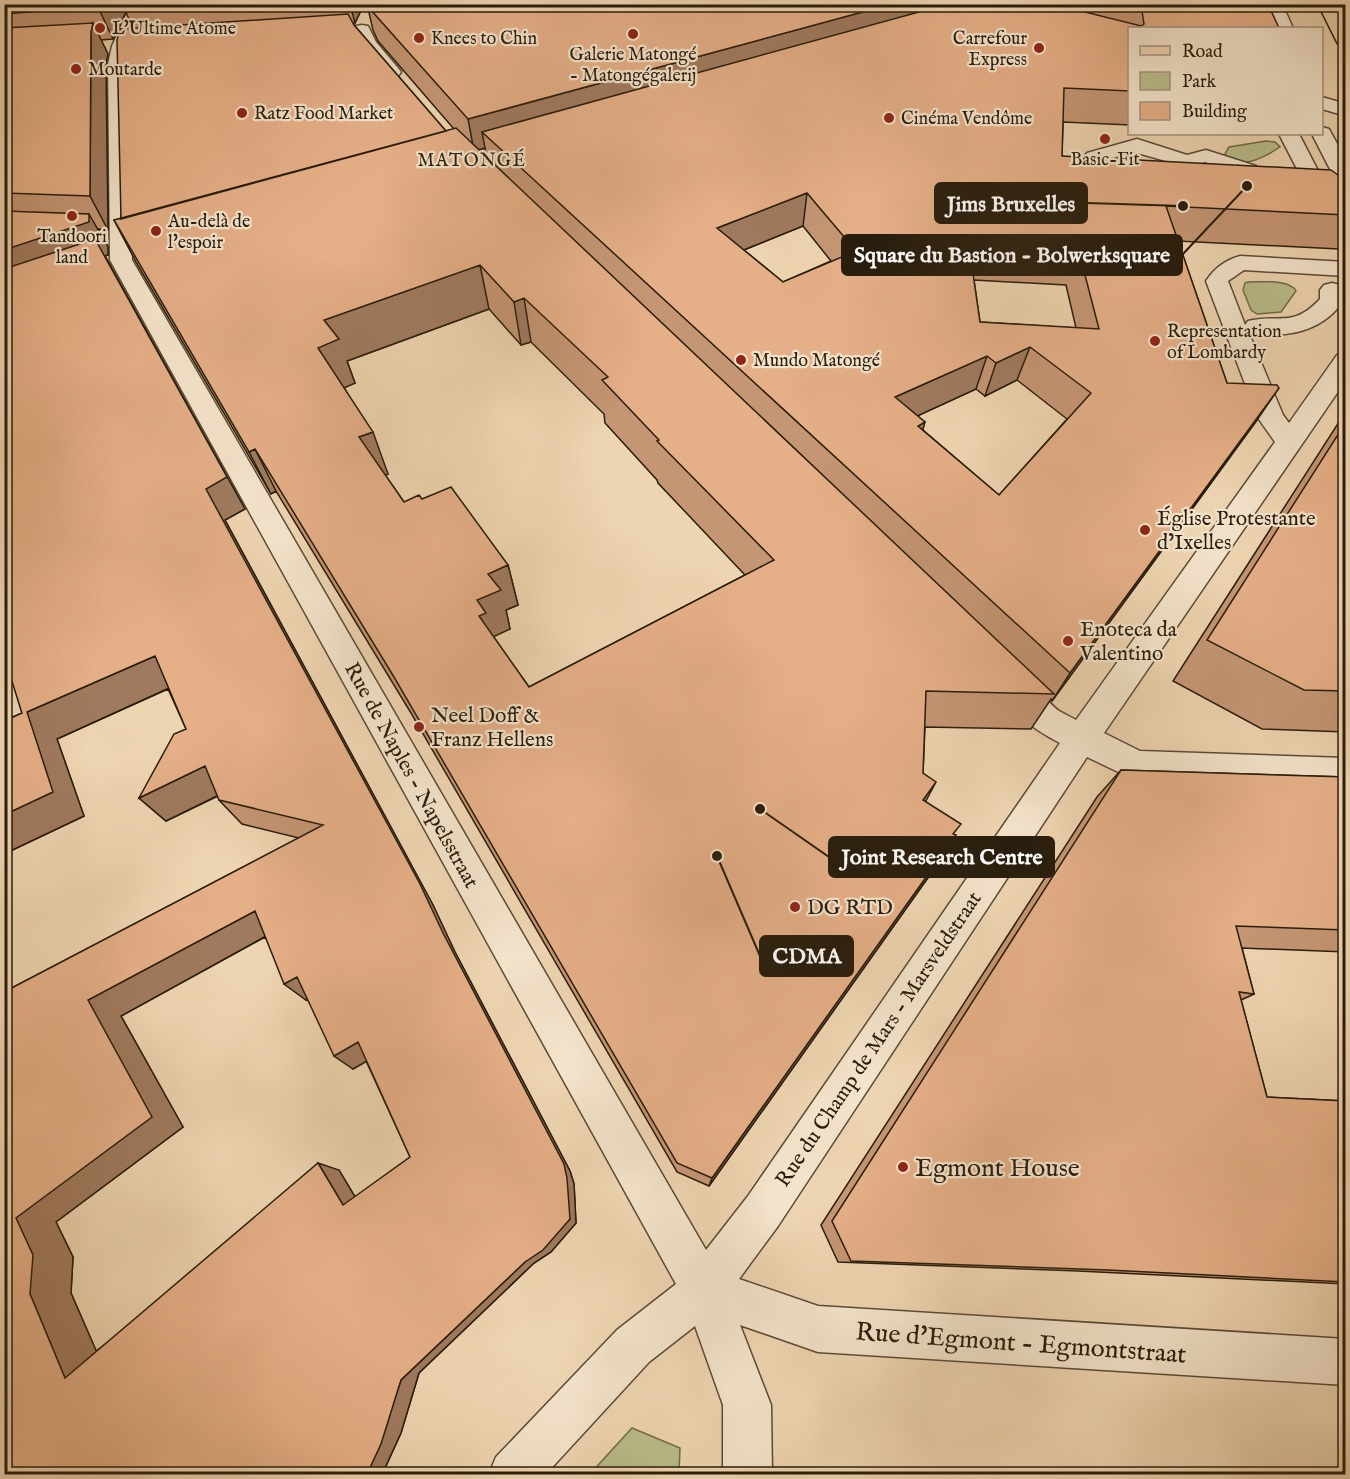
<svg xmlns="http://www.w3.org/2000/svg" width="1350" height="1479" viewBox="0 0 1350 1479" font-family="'IM FELL English',serif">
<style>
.green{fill:#b9bd8b;stroke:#706d4c;stroke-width:1.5}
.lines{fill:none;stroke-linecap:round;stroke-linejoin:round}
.minor-casing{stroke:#5a4b36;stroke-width:3}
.major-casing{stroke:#281d0d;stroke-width:3}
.minor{fill:#f4e4cc;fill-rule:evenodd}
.major{fill:#eed5b1;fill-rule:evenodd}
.wall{fill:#c59674;stroke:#281d0d;stroke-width:1.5;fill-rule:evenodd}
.shaded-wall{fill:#a07a5e;stroke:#281d0d;stroke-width:1.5}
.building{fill:#e5af87;stroke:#281d0d;stroke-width:1.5;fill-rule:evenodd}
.poi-dot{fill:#8f2418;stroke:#f4e4cc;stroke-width:2}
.labels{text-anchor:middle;stroke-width:4.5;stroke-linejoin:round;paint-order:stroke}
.far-poi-label{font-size:18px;fill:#281d0d;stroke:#f4e4cc;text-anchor:start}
.far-neighbourhood-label{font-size:18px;letter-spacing:1.5px;fill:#281d0d;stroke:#f4e4cc}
.poi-label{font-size:21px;fill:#281d0d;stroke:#f4e4cc;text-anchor:start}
.street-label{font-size:21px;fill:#281d0d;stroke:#f4e4cc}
.near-poi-label{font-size:26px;fill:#281d0d;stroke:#f4e4cc;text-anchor:start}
.near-street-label{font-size:26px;fill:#281d0d;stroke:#f4e4cc}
.leader{fill:none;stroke:#281d0d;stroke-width:2}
.callout-dot{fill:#281d0d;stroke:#f4e4cc;stroke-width:2}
.callout{fill:#281d0d;stroke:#281d0d;stroke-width:2}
.callout-label{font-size:22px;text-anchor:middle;font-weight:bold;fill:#fff}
</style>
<rect width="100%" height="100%" fill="#eed5b1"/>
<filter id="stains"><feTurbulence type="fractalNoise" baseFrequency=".00333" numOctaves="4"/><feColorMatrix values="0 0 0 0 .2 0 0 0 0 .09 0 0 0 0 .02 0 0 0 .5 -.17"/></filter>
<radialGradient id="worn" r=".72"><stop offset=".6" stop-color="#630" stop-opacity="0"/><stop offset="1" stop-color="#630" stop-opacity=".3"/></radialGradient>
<path class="green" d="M1266,141L1275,142L1280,147C1265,157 1239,172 1225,154L1229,147Z
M1248,282C1262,282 1290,279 1296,291L1281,312L1257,314L1251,310L1243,290L1245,283Z
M632,1428L680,1448L679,1474H590Z"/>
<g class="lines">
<g class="minor-casing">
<path id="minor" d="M131,4H148L130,46L126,64L132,260L706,1250L748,1196L1060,743C1034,730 1005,708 992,682L997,673C1024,663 1039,696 1059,711C1064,714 1071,717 1076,720L1275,442L1258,418L1206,281C1214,269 1225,260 1240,256L1346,262V276L1244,270L1228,281L1245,325L1248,321C1279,313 1292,329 1320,299V290L1324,285L1332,283L1340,285C1347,295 1343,302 1336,310C1314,334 1278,339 1248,331L1283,415L1289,423L1337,355L1346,353V380L1104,733L1140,751L1346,758V788L1137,781L1087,757L778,1226L739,1279L818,1306L1346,1339V1385L818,1352L740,1325L771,1405L772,1474H723V1405L695,1326L649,1362L546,1474H489L496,1457L617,1330L676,1284L110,260L108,64L112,46Z
M1265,4H1282L1293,28H1277Z
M362,25L368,26L376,42L398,68L401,72L398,76H386L362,48L353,30L356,26Z
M1322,97L1346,104V116L1322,109Z
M1322,127L1329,129L1346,160V187L1339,185L1336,181L1312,134H1322Z
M1279,134H1299L1330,194L1326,198L1319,200L1312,198Z
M1137,139L1187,155L1206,150L1256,166L1266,180L1274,184L1277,188L1274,192L1267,194L1260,192L1251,188L1241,174L1205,162L1187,167L1134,152L1094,163L1087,161L1084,157L1087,153Z"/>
</g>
<g class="major-casing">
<path id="major" d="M1318,4H1335L1346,25V47L1340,46L1337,42Z"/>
</g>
<use href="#minor" class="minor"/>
<use href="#major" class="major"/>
</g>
<path class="wall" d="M4,4H364L355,23H353L354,25L446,131L454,129L378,41L373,30L367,4H1268L1130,28V125L1063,122L1062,156L1346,215V239L1339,249L1178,241L1227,383L1257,420L1052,701L1051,699L1031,729L925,727L923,773L925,801L954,834L937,865L709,1186L677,1172L411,713L276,491L271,494L137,264L114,220L121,219L132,28L126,12L113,39L101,40L108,54L106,64L108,230L98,229L108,247V255L105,256L245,509L225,520L433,905L455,952L570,1171L574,1184L576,1223L551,1252L534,1263L419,1373L401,1433L385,1468L380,1474H4V992L299,838L242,824L219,800L218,796L166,821L139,798L186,729L168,689L57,739L84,816L4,854V721L22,713L12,679L4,682ZM485,148L486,156L479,150ZM803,226L831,261L783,282L744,250ZM974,280L1066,285L1076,328L980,322ZM489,309L521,345L531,342L604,414L605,423L657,480L658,483L745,575L529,687L493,636L510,629L506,610L518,605L508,565L422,499L404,502L385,475L388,474L344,387L355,383L347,361ZM1017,380L1067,419L999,495L923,430L917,416L976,389L985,396ZM265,937L306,1000L307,999L353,1069L366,1061L410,1157L355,1197L339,1170L96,1351L71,1293L73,1257L56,1222L183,1127L121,1016Z
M1346,411V732L1262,729L1173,681Z
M1121,770L1346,777V952L1242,948L1254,994L1241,1000L1267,1097L1346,1101V1284L1078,1271L838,1262L821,1225L1097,797Z"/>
<path class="shaded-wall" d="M100,4H130L123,6L126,12L113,39L98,7Z
M350,4H364L355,23Z
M892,4H964L482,132L485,148L474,151L468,119Z
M93,23L108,54L106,64L108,230L90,196L91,32Z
M807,193L803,226L716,261L717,228Z
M89,214L108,247V255L105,256L245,509L225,520L433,905L455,952L570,1171L574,1184L576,1223L551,1252L534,1263L419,1373L401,1433L385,1468L380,1474H367L401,1380L570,1219L4,290V250Z
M480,265L489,309L347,361L355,383L335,392L318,348L324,320Z
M524,298L531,342L521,345L514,302Z
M1030,347L1017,380L985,396L996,363Z
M987,356L976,389L887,430L895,397Z
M1279,388L1257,420L1052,701L1070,673Z
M925,422L916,455L918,426Z
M373,432L388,474L375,479L359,437Z
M255,449L276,491L271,494L249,452Z
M508,565L518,605L506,610L510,629L493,637L479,616L477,600L488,574Z
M4,647L30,671L4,682Z
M155,656L178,684L57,739L84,816L4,854V815L27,712Z
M205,766L227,791L166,821L139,798Z
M936,782L919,814L923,800Z
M956,835L937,865L709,1186L712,1178Z
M255,911L277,930L121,1016L183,1127L56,1222L73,1257L71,1293L105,1371L65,1378L30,1294L16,1218L88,1000Z
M297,977L317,994L306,1000L284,984Z
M358,1042L376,1056L353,1069L334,1056Z
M318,1163L339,1170L363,1210L343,1205Z"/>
<path class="building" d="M4,4H100L98,7L4,14Z
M123,4H145L123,6Z
M368,4H892L468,119L370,9Z
M948,4H1053L1141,26L1144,24L1142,11L1115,4H1268L1279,28H1130V91L1064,88L1062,156L1331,170L1338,175L1346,188V215L1166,206L1227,383L1277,385L1279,388L1070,673L482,132ZM807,193L856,251L783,282L717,228ZM969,246L1079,252L1099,329L980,322ZM1030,347L1091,393L999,495L918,426L925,422L895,397L987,356L996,363Z
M348,14L354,25L446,131L121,219L117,40L120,29Z
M93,23L91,32L90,196L4,193V28Z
M456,128L1054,694L926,691L923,773L936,782L923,800L961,824L953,834L956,835L712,1178L677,1163L394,677L255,449L249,452L114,220ZM480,265L514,302L524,298L608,377L602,380L659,440L657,441L774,560L529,687L479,616L486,613L477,600L501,590L488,574L508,565L451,487L422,499L419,495L404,502L359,437L373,432L318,348L339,339L324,320Z
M4,211L89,214V222L4,250Z
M95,239L227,477L206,489L420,884L443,933L564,1164L567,1178L570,1219L543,1250L525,1262L401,1380L381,1444L367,1474H4V992L323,825L219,800L205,766L139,798L174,734L186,729L155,656L27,712L53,792L4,815V721L22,713L4,656V269ZM255,911L284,984L297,977L334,1056L358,1042L410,1157L343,1205L318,1163L65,1378L30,1294L33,1255L16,1218L152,1117L88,1000Z
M1346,422V691L1304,690L1207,640Z
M1121,770L1346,777V930L1236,926L1254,994L1239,992L1267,1097L1346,1101V1282L1108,1270L851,1261L832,1221Z"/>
<g class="poi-dot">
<circle cx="100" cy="28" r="6"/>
<circle cx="633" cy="34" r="6"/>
<circle cx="419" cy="38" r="6"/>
<circle cx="1039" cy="48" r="6"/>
<circle cx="76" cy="69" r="6"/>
<circle cx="242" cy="113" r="6"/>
<circle cx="889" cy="118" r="6"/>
<circle cx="1105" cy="139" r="6"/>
<circle cx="72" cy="216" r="6"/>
<circle cx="156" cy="231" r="6"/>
<circle cx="1155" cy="341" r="6"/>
<circle cx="741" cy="360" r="6"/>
<circle cx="1145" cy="530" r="6"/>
<circle cx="1068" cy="641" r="6"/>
<circle cx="419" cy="727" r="6"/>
<circle cx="795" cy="907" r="6"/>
<circle cx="903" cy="1167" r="6"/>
</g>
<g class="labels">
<g class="far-poi-label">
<text x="112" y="34">L'Ultime Atome</text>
<text x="431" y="44">Knees to Chin</text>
<text x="1027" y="44" text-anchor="end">Carrefour<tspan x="1027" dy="21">Express</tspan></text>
<text x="633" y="60" text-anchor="middle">Galerie Matongé<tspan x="633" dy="21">- Matongégalerij</tspan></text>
<text x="88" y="75">Moutarde</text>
<text x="254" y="119">Ratz Food Market</text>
<text x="901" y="124">Cinéma Vendôme</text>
<text x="1105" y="165" text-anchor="middle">Basic-Fit</text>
<text x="168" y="227">Au-delà de<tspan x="168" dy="21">l'espoir</tspan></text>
<text x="72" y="242" text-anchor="middle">Tandoori<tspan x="72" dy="21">land</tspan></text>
<text x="1167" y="337">Representation<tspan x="1167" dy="21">of Lombardy</tspan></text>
<text x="753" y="366">Mundo Matongé</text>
</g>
<g class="far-neighbourhood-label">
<text x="472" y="166">MATONGÉ</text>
</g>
<g class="poi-label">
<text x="1157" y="525">Église Protestante<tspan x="1157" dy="24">d’Ixelles</tspan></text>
<text x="1080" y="636">Enoteca da<tspan x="1080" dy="24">Valentino</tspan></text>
<text x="431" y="722">Neel Doff &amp;<tspan x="431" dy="24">Franz Hellens</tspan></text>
<text x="807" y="914">DG RTD</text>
</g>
<g class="street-label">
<text transform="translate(412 775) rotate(61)" y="7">Rue de Naples - Napelsstraat</text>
<text transform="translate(878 1039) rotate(-56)" y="7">Rue du Champ de Mars - Marsveldstraat</text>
</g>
<g class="near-poi-label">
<text x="915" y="1176">Egmont House</text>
</g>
<g class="near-street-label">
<text transform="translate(1021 1342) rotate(4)" y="9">Rue d'Egmont - Egmontstraat</text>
</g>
</g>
<path class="leader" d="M1183 206L1087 203M1247 186L1182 255M760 809L829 857M717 856L760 956"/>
<g class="callout-dot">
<circle cx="1183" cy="206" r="6"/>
<circle cx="1247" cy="186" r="6"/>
<circle cx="760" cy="809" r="6"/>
<circle cx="717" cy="856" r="6"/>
</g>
<g class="callout">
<rect x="935" y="183" width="152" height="40" rx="6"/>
<rect x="842" y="235" width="340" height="40" rx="6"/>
<rect x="829" y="837" width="225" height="40" rx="6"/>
<rect x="760" y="936" width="93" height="40" rx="6"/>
</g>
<g class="callout-label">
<text x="1011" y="211">Jims Bruxelles</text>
<text x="1012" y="262">Square du Bastion - Bolwerksquare</text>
<text x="942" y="864">Joint Research Centre</text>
<text x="807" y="963">CDMA</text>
</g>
<rect width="1350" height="1479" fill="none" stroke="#eed5b1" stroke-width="24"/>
<rect x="6" y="6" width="1338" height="1467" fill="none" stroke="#281d0d" stroke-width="3"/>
<rect x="12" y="12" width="1326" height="1455" fill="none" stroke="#281d0d" stroke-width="1.5"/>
<rect x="1128" y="27" width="195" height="108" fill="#f4e4cc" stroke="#a29480" stroke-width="1.5"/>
<rect x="1140" y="46" width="30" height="9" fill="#eed5b1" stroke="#a29480" stroke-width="1.5"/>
<text x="1182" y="57" font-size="18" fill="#281d0d">Road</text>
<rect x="1140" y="72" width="30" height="18" fill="#b9bd8b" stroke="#a29480" stroke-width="1.5"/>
<text x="1182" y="87" font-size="18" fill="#281d0d">Park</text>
<rect x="1140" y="102" width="30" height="18" fill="#e5af87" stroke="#a29480" stroke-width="1.5"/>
<text x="1182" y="117" font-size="18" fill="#281d0d">Building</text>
<rect width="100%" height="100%" filter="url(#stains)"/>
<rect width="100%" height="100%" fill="url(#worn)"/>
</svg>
